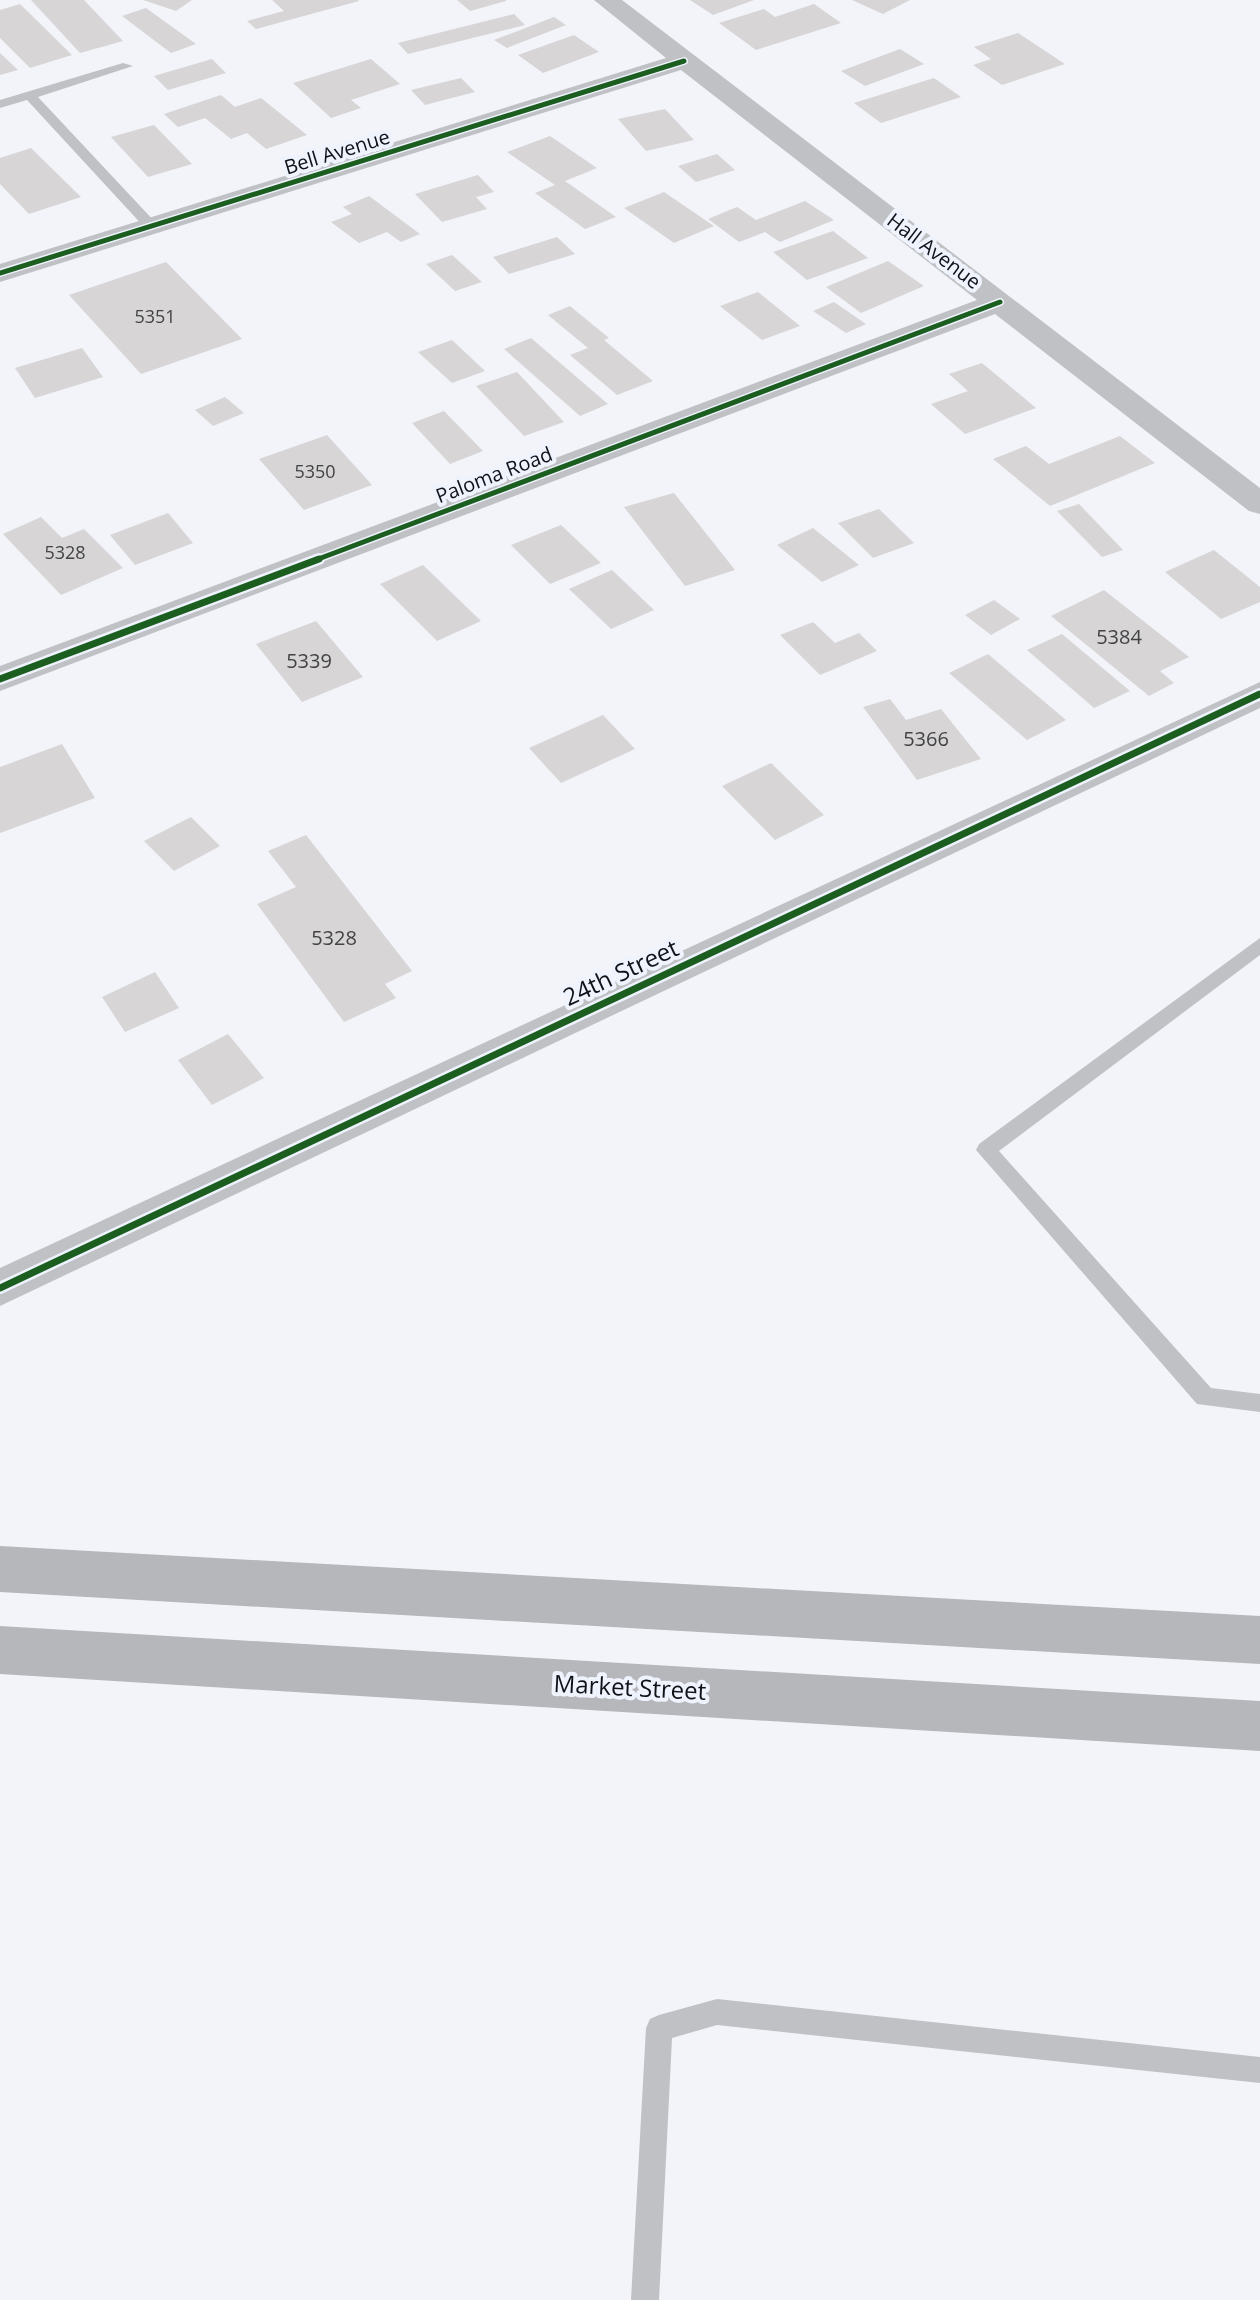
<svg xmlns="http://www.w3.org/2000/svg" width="1260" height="2300" viewBox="0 0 1260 2300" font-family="'Open Sans',sans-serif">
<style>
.building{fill:#d7d5d5}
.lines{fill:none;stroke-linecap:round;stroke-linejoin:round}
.service{fill:#c0c1c4;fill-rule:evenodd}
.minor{fill:#c0c1c4;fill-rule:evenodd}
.secondary{fill:#b6b7ba;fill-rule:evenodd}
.cycleway-far1-casing{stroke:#eff3fd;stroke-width:8}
.cycleway-casing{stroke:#eff3fd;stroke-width:12}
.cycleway-far1{stroke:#1b5e20;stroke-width:5}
.cycleway{stroke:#1b5e20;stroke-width:7}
.labels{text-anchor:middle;stroke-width:8;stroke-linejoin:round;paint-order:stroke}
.far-number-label{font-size:18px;fill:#424346}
.far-street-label{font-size:20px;fill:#101217;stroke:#eff3fd}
.number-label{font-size:20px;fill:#424346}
.street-label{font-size:24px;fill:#101217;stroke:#eff3fd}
</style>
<rect width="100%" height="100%" fill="#f2f4fa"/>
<path class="building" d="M31,0H84L123,41L80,53Z
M143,0H192L176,11Z
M272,0H358L359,1L256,29L247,21L284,11Z
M457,0H506V1L470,11Z
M690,0H754L713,15Z
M852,0H910L883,14Z
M20,4L72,55L30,68L0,38V10Z
M814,4L841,23L756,50L719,23L764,9L775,17Z
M146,8L196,44L171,53L122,16Z
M514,14L525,25L408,54L398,43Z
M554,17L566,25L507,48L494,40Z
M1018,33L1065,64L1002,85L973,65L991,59L974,47Z
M574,35L599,52L543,73L518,55Z
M900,49L924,64L865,86L841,71Z
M0,53L18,70L0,75Z
M212,59L226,73L168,90L154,76Z
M371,59L400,84L351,100L361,108L331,118L293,83Z
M461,78L475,92L425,105L411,90Z
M934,78L961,97L881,123L854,103Z
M221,95L235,107L261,98L307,135L266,149L247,133L231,139L205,118L178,127L164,114Z
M665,109L694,140L646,151L618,119Z
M154,125L192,164L148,177L111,137Z
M550,136L597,168L565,181L616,217L585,229L535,193L555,185L507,152Z
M31,148L81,197L29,214L0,184V158Z
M717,154L735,170L696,182L678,166Z
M478,175L494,192L476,197L487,209L442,222L415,194Z
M664,192L714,226L674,243L624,208Z
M369,196L420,234L401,242L387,232L359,243L331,222L352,214L343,207Z
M805,201L834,220L780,242L765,232L739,242L708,219L737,207L756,220Z
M833,231L868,258L807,280L773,252Z
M557,237L575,254L509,274L493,257Z
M452,255L482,282L455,291L426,264Z
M888,261L924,286L861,313L826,287Z
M166,262L242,339L141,374L69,295Z
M758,292L800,326L762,340L720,306Z
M834,302L866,324L846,333L813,311Z
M570,306L609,338L604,340L653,381L617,395L570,355L588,348L548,315Z
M531,338L608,404L580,416L504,349Z
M452,340L485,371L452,383L418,352Z
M82,348L103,377L35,398L15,368Z
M982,363L1036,408L965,434L931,404L968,391L949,374Z
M517,372L564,422L524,436L476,386Z
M225,397L244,413L213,426L195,410Z
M444,411L483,451L450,464L412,423Z
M327,435L372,485L304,510L259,459Z
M1120,436L1155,463L1050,506L993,459L1026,446L1049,464Z
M674,493L735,570L685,586L624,507Z
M1079,504L1123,550L1102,557L1057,511Z
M879,509L914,543L873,558L838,523Z
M168,513L193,543L135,565L110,535Z
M41,517L62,538L84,529L123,568L61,595L3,534Z
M561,525L601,563L550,584L511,545Z
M813,528L859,565L822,582L777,545Z
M1214,550L1260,587V602L1221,619L1165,572Z
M423,565L481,621L437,641L380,584Z
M612,570L654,610L611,629L569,589Z
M1104,590L1189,657L1160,671L1174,683L1149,696L1051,616Z
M994,600L1020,619L991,635L965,615Z
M316,621L363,677L302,702L256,644Z
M813,622L835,643L859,633L877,651L820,675L780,635Z
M1062,634L1130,691L1094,708L1027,650Z
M988,654L1066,720L1027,740L949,673Z
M890,699L906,720L941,709L981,759L917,780L863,707Z
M603,715L635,749L561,783L529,748Z
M62,744L95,798L0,833V767Z
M771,763L824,815L775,840L722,786Z
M191,817L220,846L174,871L144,841Z
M306,835L412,971L385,984L396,998L344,1022L257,904L296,887L268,851Z
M155,972L179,1008L125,1032L102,997Z
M228,1034L264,1078L212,1105L178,1060Z"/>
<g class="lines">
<path class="service" d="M123,63L133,66L38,97L156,223V229H146L27,100L0,108V100Z
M1260,938V955L999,1151L1211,1388L1260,1394V1412L1197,1404L976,1150L979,1144Z
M717,1999L1260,2057V2083L717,2025L672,2038L659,2300H631L646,2028L650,2019L659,2015Z"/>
<path class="minor" d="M594,0H622L1260,488V514L1249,511L995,314L0,691V666L977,300L681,70L0,282V264L666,58Z
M1260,682V708L0,1306V1268Z"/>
<path class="secondary" d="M0,1546L1260,1616V1664L0,1592Z
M0,1626L1260,1701V1751L0,1674Z"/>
<g class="cycleway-far1-casing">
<path id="cycleway-far1" d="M0,273L684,61
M313,561L1000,302"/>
</g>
<g class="cycleway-casing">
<path id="cycleway" d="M0,679L319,559
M0,1288L1260,694"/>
</g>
<use href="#cycleway-far1" class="cycleway-far1"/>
<use href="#cycleway" class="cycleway"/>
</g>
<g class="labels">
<g class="far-number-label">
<text x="155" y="323">5351</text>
<text x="315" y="478">5350</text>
<text x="65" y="559">5328</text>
</g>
<g class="far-street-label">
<text transform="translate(337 152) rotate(-17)" y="7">Bell Avenue</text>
<text transform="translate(934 251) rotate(37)" y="7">Hall Avenue</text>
<text transform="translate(494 475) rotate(-21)" y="7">Paloma Road</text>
</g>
<g class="number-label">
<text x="1119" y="644">5384</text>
<text x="309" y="668">5339</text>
<text x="926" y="746">5366</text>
<text x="334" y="945">5328</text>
</g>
<g class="street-label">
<text transform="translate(621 973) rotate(-25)" y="8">24th Street</text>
<text transform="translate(630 1688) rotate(3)" y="8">Market Street</text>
</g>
</g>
</svg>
